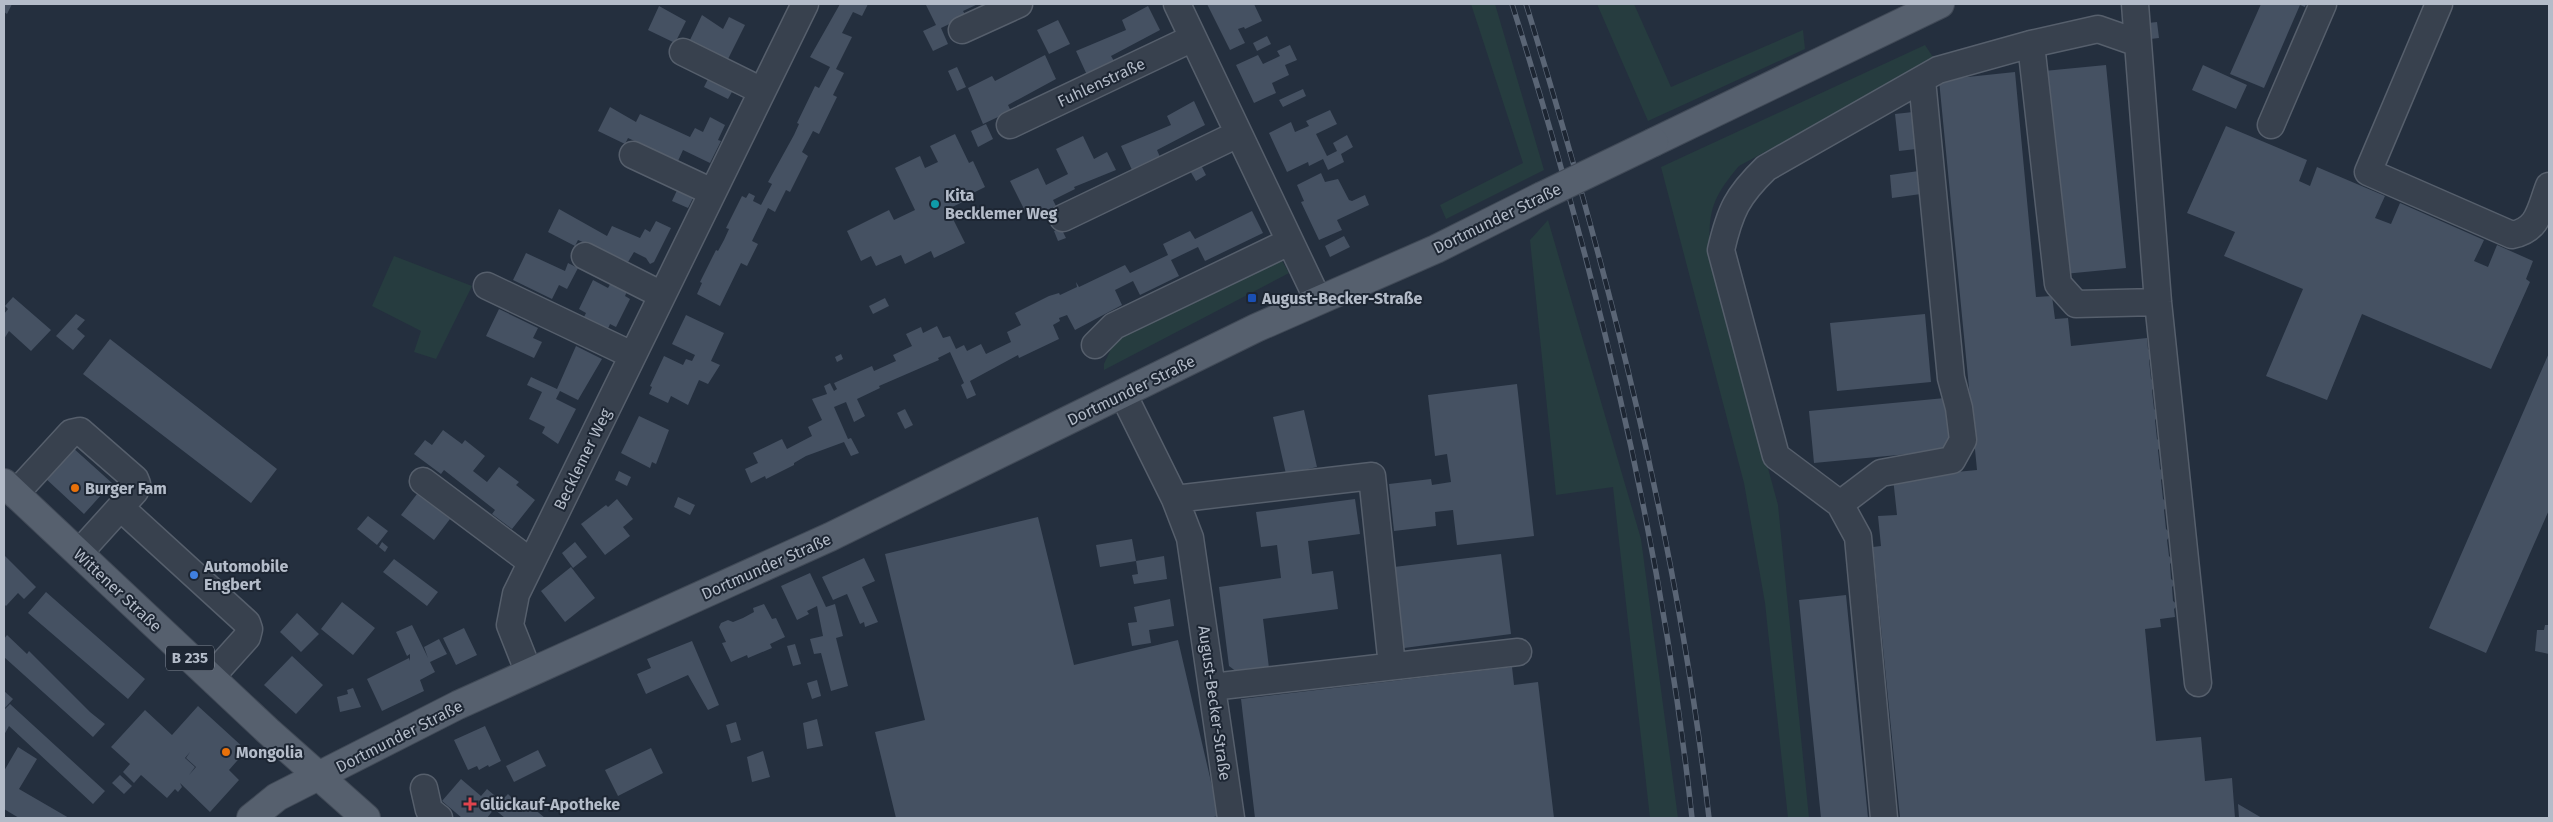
<svg xmlns="http://www.w3.org/2000/svg" width="2553" height="822" viewBox="0 0 2553 822" font-family="'Fira Sans',sans-serif">
<style>
.green{fill:#263c3f}
.building{fill:#455162;fill-rule:evenodd}
.lines{fill:none;stroke-linecap:round;stroke-linejoin:round}
.minor-casing{stroke:#565f6c;stroke-width:29}
.major-casing{stroke:#414a57;stroke-width:30}
.minor{stroke:#38414e;stroke-width:26}
.major{stroke:#56606e;stroke-width:28}
.rail-casing{stroke:#5a6575;stroke-width:5.5}
.rail{stroke:#1d2633;stroke-width:4;stroke-dasharray:11;stroke-linecap:butt}
.major-bridge-casing{stroke:#414a57;stroke-width:30;stroke-linecap:butt}
.major-bridge{stroke:#56606e;stroke-width:28}
.culture-dot{fill:#0f9aa8;stroke:#1d2633;stroke-width:2}
.transit-dot{fill:#1a4fb4;stroke:#1d2633;stroke-width:2}
.food-dot{fill:#e8710a;stroke:#1d2633;stroke-width:2}
.shop-dot{fill:#3f7fe0;stroke:#1d2633;stroke-width:2}
.health-dot{fill:#e0444e;stroke:#1d2633;stroke-width:2}
.labels{text-anchor:middle;stroke-width:4;stroke-linejoin:round;paint-order:stroke}
.shield{fill:#1d2633;stroke:#878f9c;stroke-width:1}
.shield-label{font-size:15px;font-weight:bold;fill:#b4bcc9}
.street-label{font-size:16px;fill:#b4bcc9;stroke:#1d2633}
.poi-label{font-size:16px;font-weight:bold;fill:#b4bcc9;stroke:#1d2633;text-anchor:start}
</style>
<rect width="100%" height="100%" fill="#242f3e"/>
<path class="green" d="M1471,4H1495L1544,170L1446,219L1440,205L1523,163Z
M1597,4H1634L1671,87L1803,30L1805,49L1648,121Z
M1925,45L1935,60L1739,166C1711,199 1708,212 1710,255L1778,505L1809,818H1788L1765,603L1744,483L1661,167Z
M1548,220L1641,539L1678,818H1650L1613,487L1556,495L1530,240Z
M394,256L472,286L436,359L414,352L421,331L372,306Z
M1281,259L1289,273L1104,370V364L1116,338Z"/>
<path class="building" d="M4,4H12L7,14L4,12Z
M840,4H868L862,16L853,12L842,33L852,37L836,69L844,73L833,95L837,97L819,134L813,131L802,152L808,156L790,192L786,190L775,212L768,208L752,241L758,244L747,266L741,263L720,306L697,294L702,283L700,282L716,250L718,251L724,240L729,229L726,228L742,196L746,198L749,193L755,196L753,201L761,205L772,184L768,182L794,135L799,124L797,123L815,86L819,88L830,67L810,57Z
M929,4H978L963,11L966,16L941,28L948,44L933,51L923,31L936,25L926,5Z
M1207,4H1254L1262,21L1245,29L1244,27L1238,29L1245,43L1230,50Z
M2261,4H2306L2305,7L2300,5L2264,88L2230,74Z
M659,6L686,21L675,43L648,30Z
M1148,6L1160,30L1111,56L1114,61L1087,75L1076,51L1126,30L1122,20Z
M702,15L723,29L729,17L745,25L728,59L689,42Z
M1058,20L1070,44L1049,54L1037,30Z
M2157,22L2159,38L2150,39L2148,23Z
M1267,36L1271,44L1257,51L1253,43Z
M1290,45L1297,60L1285,65L1289,75L1272,83L1276,93L1254,103L1236,65L1258,55L1263,64L1280,56L1277,51Z
M1045,55L1056,79L1008,105L1011,111L983,124L968,88L992,76L995,81Z
M2106,65L2126,268L2064,274L2044,71Z
M2203,65L2247,85L2236,109L2192,90Z
M957,67L966,87L957,91L948,71Z
M712,71L737,83L728,99L704,87Z
M2015,72L2036,297L2052,296L2055,319L2068,318L2071,346L2147,338L2148,349L2154,354L2149,360L2151,379L2157,384L2152,390L2153,400L2154,409L2160,414L2155,420L2157,439L2163,444L2158,450L2160,469L2166,474L2161,480L2163,499L2169,504L2164,510L2166,529L2171,534L2167,540L2169,556L2173,560L2170,564L2171,579L2176,583L2172,587L2173,601L2178,605L2174,609L2175,617L2160,619L2161,627L2145,629L2156,741L2201,737L2205,781L2232,778L2235,818H1900L1873,547L1881,546L1878,516L1897,515L1893,478L1977,470L1939,80Z
M1303,89L1306,96L1283,107L1279,100Z
M1194,101L1205,125L1157,150L1160,157L1132,170L1121,146L1171,125L1167,116Z
M610,107L636,122L640,114L690,137L695,128L703,132L710,117L725,125L718,140L721,141L710,163L683,150L678,161L628,138L625,144L598,131Z
M1330,110L1337,124L1316,134L1327,156L1337,151L1333,143L1347,135L1353,147L1341,154L1344,162L1328,170L1323,159L1309,166L1308,162L1287,172L1269,133L1291,122L1295,132L1309,126L1306,121Z
M1913,112L1916,149L1899,151L1895,114Z
M986,124L993,139L978,147L971,131Z
M2226,126L2307,160L2299,181L2310,186L2317,167L2385,196L2375,218L2391,224L2400,203L2484,240L2474,261L2488,267L2497,245L2533,261L2526,279L2530,282L2491,369L2362,314L2327,400L2266,376L2303,289L2224,256L2235,232L2187,213Z
M955,134L969,163L973,161L985,187L967,196L969,199L948,209L965,243L934,258L931,251L905,264L901,255L876,266L871,256L861,261L847,231L889,210L894,220L915,210L895,168L920,156L925,168L938,162L930,146Z
M1083,136L1094,159L1107,152L1116,170L1074,187L1075,189L1053,200L1056,206L1029,219L1010,181L1038,168L1046,185L1068,174L1056,149Z
M1200,163L1206,175L1196,181L1189,169Z
M1919,171L1921,194L1892,198L1890,175Z
M1321,173L1325,182L1338,179L1349,200L1352,201L1365,195L1369,205L1337,220L1342,230L1319,240L1301,202L1304,201L1297,185Z
M680,184L696,192L688,208L672,201Z
M559,209L607,236L612,226L640,238L645,229L650,232L656,221L671,228L654,262L650,264L646,258L634,252L628,262L578,240L575,246L548,232Z
M1252,211L1263,233L1205,261L1198,247L1171,260L1179,276L1140,295L1133,281L1115,290L1122,305L1075,330L1067,315L1059,318L1060,321L1053,325L1059,339L1019,358L1018,355L970,381L976,395L967,399L961,385L964,383L950,352L938,358L939,360L879,386L880,388L857,399L865,416L854,422L846,402L834,407L848,439L851,438L859,453L851,456L844,442L806,456L794,463V465L766,479L765,476L751,483L745,469L758,463L753,453L782,439L787,449L812,436L808,427L822,420L812,399L827,394L824,386L830,383L834,391L837,389L834,383L872,366L874,371L896,361L893,355L912,346L906,334L921,327L923,333L937,326L943,338L950,336L956,349L964,345L967,351L981,344L986,354L1011,342L1007,332L1021,325L1015,313L1049,296L1059,293L1060,295L1077,287L1076,282L1079,287L1125,265L1130,273L1168,255L1163,244L1190,231L1195,239Z
M1061,228L1066,238L1058,241L1054,231Z
M1344,236L1350,247L1330,257L1325,246Z
M526,253L565,271L568,263L578,268L567,289L559,285L552,299L513,280Z
M613,279L629,287L625,296L630,299L616,327L610,324L606,333L582,321L586,313L579,309L593,280L608,288Z
M13,297L51,330L31,351L9,331L4,339V314L8,309L5,306Z
M885,298L889,306L873,314L869,306Z
M499,309L538,328L533,338L542,342L534,358L486,336Z
M76,314L85,320L77,329L85,336L73,350L56,336Z
M1925,314L1931,382L1837,391L1830,323Z
M686,315L724,333L711,361L720,365L708,384L699,380L688,405L671,396L668,403L649,394L652,387L650,386L664,356L683,365L686,359L692,361L695,355L672,344Z
M110,339L277,469L251,503L83,374Z
M576,346L602,359L578,400L560,391L556,399L576,409L558,444L542,433L545,427L529,419L542,392L527,385L531,377L557,389Z
M2549,353V510L2486,653L2429,628Z
M841,354L843,359L837,362L835,357Z
M1517,384L1534,536L1457,545L1453,510L1435,512L1436,526L1394,531L1389,484L1431,479L1432,485L1451,482L1447,454L1435,456L1428,395Z
M1945,398L1950,450L1814,463L1809,411Z
M905,409L913,425L905,429L897,413Z
M1304,410L1317,467L1286,474L1273,417Z
M639,416L669,430L656,464L652,462L650,468L621,453Z
M443,430L462,444L465,440L485,456L473,471L487,482L499,467L519,482L516,485L535,500L512,529L492,514L495,510L444,470L441,474L414,454L425,440L432,445Z
M72,447L112,483L84,514L44,477Z
M619,471L631,477L627,486L615,480Z
M417,494L450,519L434,540L401,515Z
M678,497L695,505L690,515L674,507Z
M617,499L633,519L623,527L630,536L605,555L581,524L606,505L608,507Z
M1355,499L1360,534L1308,541L1312,574L1333,571L1338,609L1263,619L1269,668L1237,672L1229,666L1219,587L1281,578L1277,545L1261,547L1256,512Z
M368,516L388,531L377,545L357,529Z
M1038,517L1074,665L1178,640L1219,816L1208,818H896L875,732L925,720L885,554Z
M1132,539L1136,561L1100,567L1096,545Z
M382,542L388,547L385,552L379,547Z
M575,542L587,557L573,568L562,553Z
M1501,554L1511,634L1404,648L1394,567Z
M4,555L36,587L24,599L18,593L6,606L4,604Z
M1164,556L1167,579L1134,584L1132,575L1138,574L1136,561Z
M864,558L875,581L862,587L878,622L865,627L864,622L860,624L847,594L833,600L822,577Z
M394,559L438,592L427,606L383,572Z
M571,567L595,598L565,622L541,591Z
M810,573L826,607L835,604L843,636L836,638L848,686L831,691L821,653L814,654L810,639L823,636L817,606L807,611L809,614L797,620L781,586Z
M46,592L145,679L128,699L28,613Z
M1846,595L1868,818H1821L1799,600Z
M1170,599L1174,626L1149,630L1151,643L1132,646L1128,623L1137,622L1134,607Z
M342,602L375,628L353,655L321,629Z
M764,604L772,619L776,618L785,637L770,644L772,648L748,658L747,655L731,662L722,643L726,642L719,627L721,623L728,620L733,622L743,618L754,612L753,608Z
M297,613L319,634L301,652L280,632Z
M412,625L428,658L424,647L439,639L447,654L430,662L435,672L420,680L424,691L382,711L367,679L409,658L410,661V654L407,656L396,632Z
M2545,625H2549V654L2535,651L2537,630H2544Z
M464,628L477,655L456,665L443,638Z
M7,635L27,654L29,651L90,712L105,724L93,737L4,657V639Z
M692,641L719,705L708,710L688,675L646,694L637,674L651,668L647,659Z
M795,644L801,664L793,666L787,646Z
M292,656L323,685L296,714L264,685Z
M1512,667L1514,685L1538,682L1554,818H1255L1241,699Z
M817,680L821,696L812,699L807,683Z
M353,688L361,707L340,712L337,697L348,694L347,690Z
M4,691L13,699L4,709Z
M10,704L105,791L93,804L9,726L4,735V710Z
M198,706L245,749L244,753L229,770L239,780L210,812L180,783L182,787L178,792L175,789L167,798L141,775L134,783L123,772L130,764L111,747L145,710L172,735ZM190,752L186,758L196,767L189,775L195,767L185,758Z
M817,719L823,746L807,749L803,723Z
M736,722L741,740L731,743L726,725Z
M485,726L501,761L489,767L488,765L479,770L477,766L468,770L454,740Z
M18,747L37,759L19,789L69,818H19L4,809V771Z
M651,748L663,773L618,796L605,770Z
M538,750L546,766L514,782L506,766Z
M763,751L770,777L752,782L747,757Z
M120,775L132,786L124,794L112,783Z
M461,779L481,796L487,789L501,801L508,794L516,802L520,799L526,802L545,818H505L494,809L487,818H462L442,801Z
M2238,804L2262,818H2239Z"/>
<g class="lines">
<g class="minor-casing">
<path id="minor" d="M1177,4L1318,300
M2135,4L2158,302L2198,683
M2439,4L2368,172L2512,235C2539,230 2540,209 2549,186
M962,30L1019,4
M2031,44L2058,284L2076,304L2158,302
M683,52L762,91
M1010,125L1193,38
M2271,125L2323,4
M633,155L712,192
M1063,218L1238,134
M585,256L662,295
M487,286L632,355
M1095,345L1114,326L1289,242
M1123,394L1175,499L1190,538L1231,818
M423,481L531,562
M15,494L71,433L80,431L135,479L137,484L135,491L79,553
M1175,499L1372,476L1392,666
M1840,504L1881,473L1952,460L1963,440L1959,408L1951,378L1922,80
M121,508L247,623L249,629L247,637L211,677
M529,673L510,625L516,594L805,4
M1212,687L1518,652
M424,788L429,810L439,818
M1884,818L1858,537L1840,504L1776,456L1721,250C1730,211 1737,196 1766,168L1938,70L2031,44L2098,29L2138,43"/>
</g>
<g class="major-casing">
<path id="major" d="M1654,142L1940,4
M4,483L268,731L366,818
M251,818L277,797L458,705L830,537L1256,328L1436,249L1542,196"/>
</g>
<use href="#minor" class="minor"/>
<use href="#major" class="major"/>
<g class="rail-casing">
<path id="rail" d="M1512,4C1596,269 1662,541 1692,818
M1526,4C1608,270 1678,541 1709,818"/>
</g>
<use href="#rail" class="rail"/>
<g class="major-bridge-casing">
<path id="major-bridge" d="M1542,196L1654,142"/>
</g>
<use href="#major-bridge" class="major-bridge"/>
</g>
<circle class="culture-dot" cx="935" cy="204" r="5"/>
<rect class="transit-dot" x="1247" y="293" width="10" height="10" rx="2.5"/>
<g class="food-dot">
<circle cx="75" cy="488" r="5"/>
<circle cx="226" cy="752" r="5"/>
</g>
<circle class="shop-dot" cx="194" cy="575" r="5"/>
<path class="health-dot" d="M467.5 796.5h5v5h5v5h-5v5h-5v-5h-5v-5h5z"/>
<g class="labels">
<rect class="shield" x="166" y="645.5" width="48" height="25" rx="4"/>
<g class="shield-label">
<text x="190" y="663">B 235</text>
</g>
<g class="street-label">
<text transform="translate(1101 82) rotate(-25)" y="6">Fuhlenstraße</text>
<text transform="translate(1497 218) rotate(-26)" y="6">Dortmunder Straße</text>
<text transform="translate(1131 390) rotate(-26)" y="6">Dortmunder Straße</text>
<text transform="translate(582 459) rotate(-64)" y="6">Becklemer Weg</text>
<text transform="translate(766 566) rotate(-24)" y="6">Dortmunder Straße</text>
<text transform="translate(118 590) rotate(43)" y="6">Wittener Straße</text>
<text transform="translate(1215 703) rotate(82)" y="6">August-Becker-Straße</text>
<text transform="translate(399 736) rotate(-27)" y="6">Dortmunder Straße</text>
</g>
<g class="poi-label">
<text x="945" y="201">Kita<tspan x="945" dy="18">Becklemer Weg</tspan></text>
<text x="1262" y="304">August-Becker-Straße</text>
<text x="85" y="494">Burger Fam</text>
<text x="204" y="572">Automobile<tspan x="204" dy="18">Engbert</tspan></text>
<text x="236" y="758">Mongolia</text>
<text x="480" y="810">Glückauf-Apotheke</text>
</g>
</g>
<rect width="2553" height="822" fill="none" stroke="#b4bcc9" stroke-width="10"/>
</svg>
